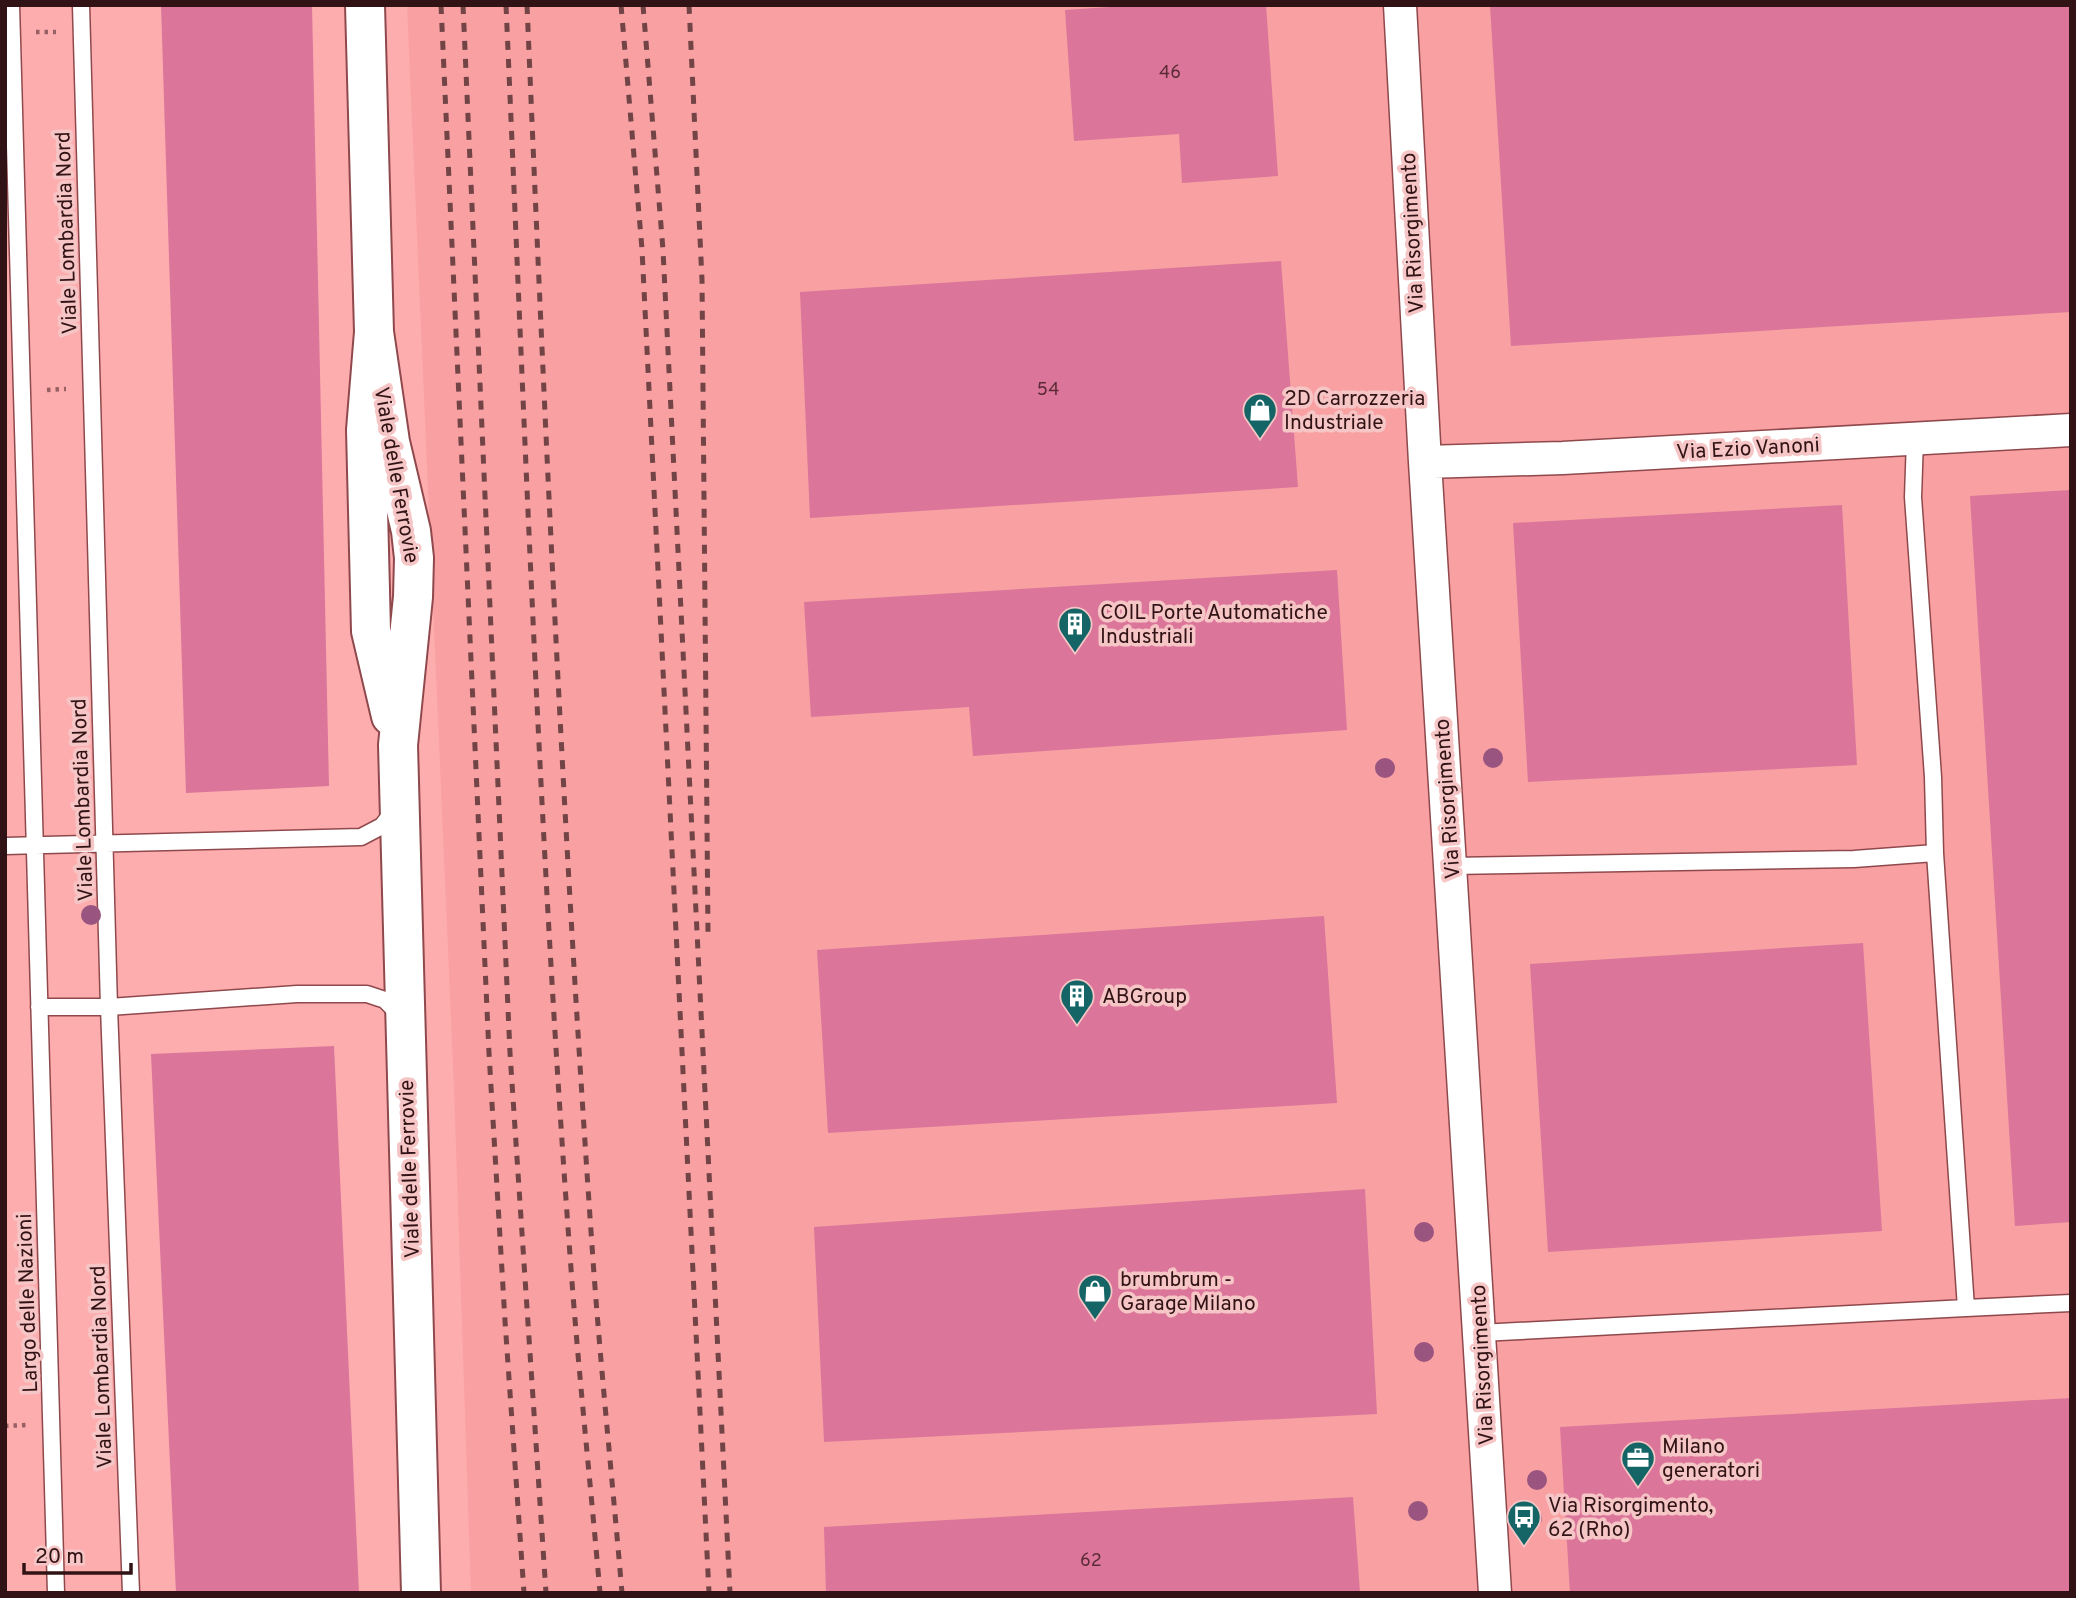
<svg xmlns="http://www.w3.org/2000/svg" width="2076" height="1598" viewBox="0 0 2076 1598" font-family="Overpass,sans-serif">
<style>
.built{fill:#f8a0a2}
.building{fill:#db759a}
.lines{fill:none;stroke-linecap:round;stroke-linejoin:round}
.lane-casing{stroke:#8f494c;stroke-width:19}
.street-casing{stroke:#8f494c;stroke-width:35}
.secondary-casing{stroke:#8f494c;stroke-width:42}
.path{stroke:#986062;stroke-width:4.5;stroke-dasharray:3.5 5;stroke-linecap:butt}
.lane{stroke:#fff;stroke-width:16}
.street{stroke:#fff;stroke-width:32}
.secondary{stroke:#fff;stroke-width:38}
.rail{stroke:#724446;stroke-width:5;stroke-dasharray:9 9;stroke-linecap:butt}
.tree{fill:#99547f}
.labels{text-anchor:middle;stroke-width:7;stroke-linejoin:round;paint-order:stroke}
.number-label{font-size:18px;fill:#5c2c36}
.street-label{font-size:21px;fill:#311315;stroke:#f6c5c5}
.poi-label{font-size:21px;fill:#311315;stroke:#f6c5c5;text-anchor:start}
</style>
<rect width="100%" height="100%" fill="#feadaf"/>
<path class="built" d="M407,5H2071V1593H471L454,1088Z"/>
<path class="building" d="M161,5H312L329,786L186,793Z
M1139,5H1266L1278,176L1182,183L1179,134L1074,141L1065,10Z
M1490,5H2071V312L1511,346Z
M1281,261L1298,487L810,518L800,292Z
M2071,490V1222L2015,1226L1970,496Z
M1842,505L1857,765L1528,782L1513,523Z
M1337,570L1347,730L973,756L969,707L811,717L804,602Z
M1324,916L1337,1103L828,1133L817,950Z
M1863,943L1882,1231L1548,1252L1530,964Z
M334,1046L359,1593H176L151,1054Z
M1365,1189L1377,1414L824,1442L814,1227Z
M2071,1398V1593H1570L1560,1427Z
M1353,1497L1360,1593H826L824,1527Z"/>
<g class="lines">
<g class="lane-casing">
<path id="lane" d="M11,5L56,1593
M81,5L109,1007L131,1593
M1915,439L1913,497L1933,777L1935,853
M5,846L361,837L382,826L393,812
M1451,866L1854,859L1935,853L1966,1308L2071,1303
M39,1007H109L297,994H367L385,1000L394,1009L398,1016
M1480,1333L1966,1308"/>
</g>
<g class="street-casing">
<path id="street" d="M1400,5L1425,462L1495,1593
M1425,462L1563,458L2071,430"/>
</g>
<g class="secondary-casing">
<path id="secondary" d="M365,5L374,332L366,430L371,631L391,716
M374,332L390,442L411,531L414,558L413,597L398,745L421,1593"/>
</g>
<path class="path" d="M36,32H56
M47,390L66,389
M5,1426L26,1425"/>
<use href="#lane" class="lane"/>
<use href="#street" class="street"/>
<use href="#secondary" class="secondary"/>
<path class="rail" d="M441,5L489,1053L505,1321L524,1593
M463,5L510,1053L546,1593
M506,5C525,431 540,857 572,1282C580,1386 591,1489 600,1593
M527,5C545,428 564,852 594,1274C602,1381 613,1487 622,1593
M621,5L642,249L709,1593
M643,5L663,250L730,1593
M689,5L702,280L708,933"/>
</g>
<g class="tree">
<circle cx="1493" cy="758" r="10"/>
<circle cx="1385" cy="768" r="10"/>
<circle cx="91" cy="915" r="10"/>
<circle cx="1424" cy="1232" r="10"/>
<circle cx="1424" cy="1352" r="10"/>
<circle cx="1537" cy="1480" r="10"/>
<circle cx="1418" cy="1511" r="10"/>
<circle cx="1532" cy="1518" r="10"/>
</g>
<defs>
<g id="shop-pin" transform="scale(1.75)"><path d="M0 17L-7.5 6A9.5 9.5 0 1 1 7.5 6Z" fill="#156567" stroke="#f6c5c5"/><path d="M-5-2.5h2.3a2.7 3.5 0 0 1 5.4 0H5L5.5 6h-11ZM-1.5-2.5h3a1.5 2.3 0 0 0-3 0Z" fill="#fff"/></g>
<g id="building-pin" transform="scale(1.75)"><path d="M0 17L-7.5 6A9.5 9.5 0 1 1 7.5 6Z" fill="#156567" stroke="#f6c5c5"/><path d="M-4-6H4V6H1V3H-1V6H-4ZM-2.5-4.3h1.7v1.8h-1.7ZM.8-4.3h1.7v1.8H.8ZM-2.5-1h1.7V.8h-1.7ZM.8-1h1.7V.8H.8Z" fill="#fff"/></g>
<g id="office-pin" transform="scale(1.75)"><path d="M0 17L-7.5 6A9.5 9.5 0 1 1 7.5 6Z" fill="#156567" stroke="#f6c5c5"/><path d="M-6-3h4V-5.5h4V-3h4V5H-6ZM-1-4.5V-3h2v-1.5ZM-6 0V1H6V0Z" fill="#fff"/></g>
<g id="bus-pin" transform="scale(1.75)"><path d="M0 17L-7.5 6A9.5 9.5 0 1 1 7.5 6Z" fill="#156567" stroke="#f6c5c5"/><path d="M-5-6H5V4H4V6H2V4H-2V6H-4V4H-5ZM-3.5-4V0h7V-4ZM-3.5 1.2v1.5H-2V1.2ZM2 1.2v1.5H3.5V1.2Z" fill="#fff"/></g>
</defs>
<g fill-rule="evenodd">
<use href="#shop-pin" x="1260" y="410"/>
<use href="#building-pin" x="1075" y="624"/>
<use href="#building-pin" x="1077" y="996"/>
<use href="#shop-pin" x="1095" y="1291"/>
<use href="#office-pin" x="1638" y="1458"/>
<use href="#bus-pin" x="1524" y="1517"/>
</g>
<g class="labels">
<g class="number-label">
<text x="1170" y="78">46</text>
<text x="1048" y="395">54</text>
<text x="1091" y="1566">62</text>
</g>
<g class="street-label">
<text transform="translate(66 233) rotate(-92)" y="7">Viale Lombardia Nord</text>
<text transform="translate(1412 233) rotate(-93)" y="7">Via Risorgimento</text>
<text transform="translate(1748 448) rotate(-3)" y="7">Via Ezio Vanoni</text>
<text transform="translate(397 475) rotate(80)" y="7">Viale delle Ferrovie</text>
<text transform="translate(1447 799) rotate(-94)" y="7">Via Risorgimento</text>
<text transform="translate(82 800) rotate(-92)" y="7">Viale Lombardia Nord</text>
<text transform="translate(409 1169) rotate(-92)" y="7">Viale delle Ferrovie</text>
<text transform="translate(27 1303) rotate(-92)" y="7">Largo delle Nazioni</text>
<text transform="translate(1482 1365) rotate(-93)" y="7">Via Risorgimento</text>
<text transform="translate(101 1367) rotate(-92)" y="7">Viale Lombardia Nord</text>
</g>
<g class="poi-label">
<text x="1284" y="405">2D Carrozzeria<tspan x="1284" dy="24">Industriale</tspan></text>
<text x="1100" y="619">COIL Porte Automatiche<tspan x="1100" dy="24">Industriali</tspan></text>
<text x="1102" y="1003">ABGroup</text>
<text x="1120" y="1286">brumbrum -<tspan x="1120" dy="24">Garage Milano</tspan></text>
<text x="1662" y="1453">Milano<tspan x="1662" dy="24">generatori</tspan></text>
<text x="1548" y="1512">Via Risorgimento,<tspan x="1548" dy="24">62 (Rho)</tspan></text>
</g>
</g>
<rect width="2076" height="1598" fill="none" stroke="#311315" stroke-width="14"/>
<path d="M24 1563v10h107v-10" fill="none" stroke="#311315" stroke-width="3.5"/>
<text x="35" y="1563" font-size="21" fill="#311315" stroke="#f6c5c5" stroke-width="5" paint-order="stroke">20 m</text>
</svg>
